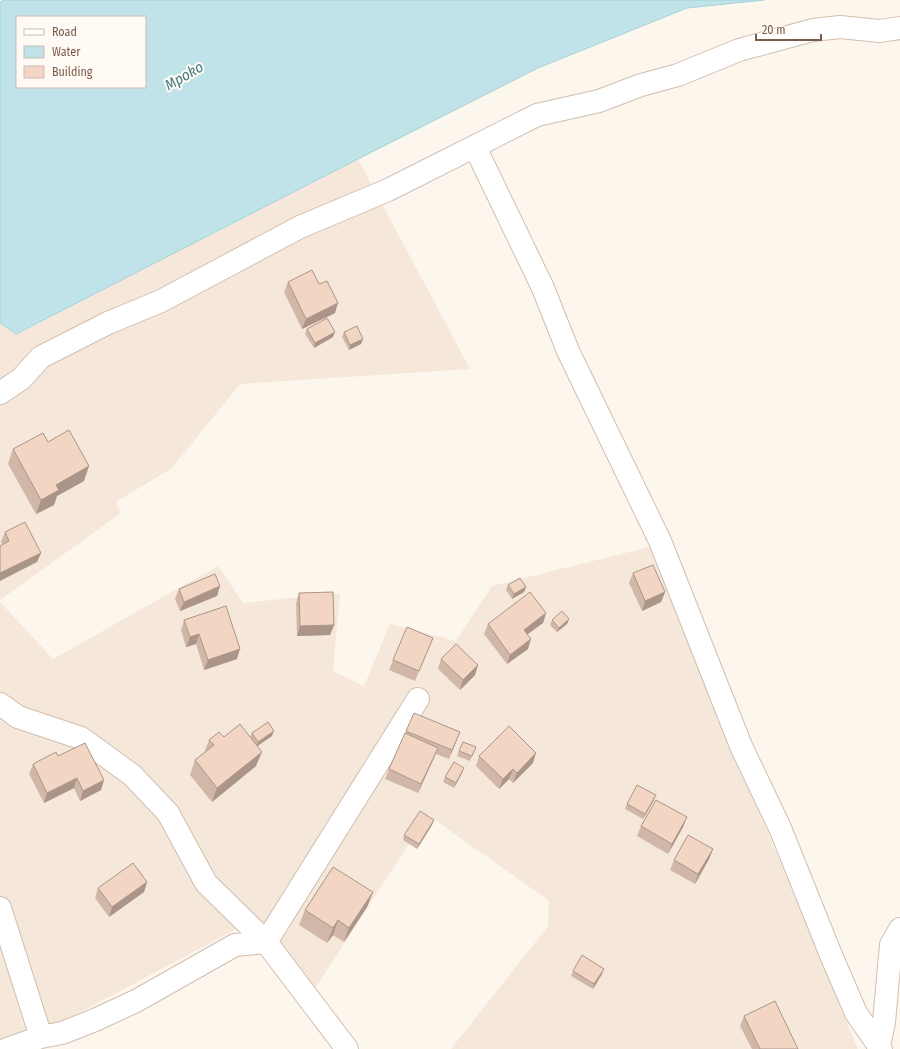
<svg xmlns="http://www.w3.org/2000/svg" width="900" height="1049" viewBox="0 0 900 1049" font-family="'Fira Sans Condensed',sans-serif">
<style>
.residential{fill:#f5e8da}
.water{fill:#bfe3e8;stroke:#a5d3da;fill-rule:evenodd}
.lines{fill:none;stroke-linecap:round;stroke-linejoin:round}
.minor-casing{stroke:#d1beb0;stroke-width:24}
.minor{stroke:#fff;stroke-width:22}
.wall{fill:#d1b7a8}
.shaded-wall{fill:#aa9588}
.building{fill:#f3d5c3;stroke:#aa9588}
.labels{text-anchor:middle;stroke-width:4;stroke-linejoin:round;paint-order:stroke}
.water-label{font-size:15px;font-style:italic;fill:#437c86;stroke:#fffaf3}
</style>
<rect width="100%" height="100%" fill="#fdf6ec"/>
<path class="residential" d="M358,159L470,369L240,384L172,468L116,502L121,513L0,600V323L16,334Z
M649,547L858,1049H451L548,926L549,901L428,815L308,999L250,922L62,1022L0,1040V602L53,659L218,566L243,603L340,593L333,671L364,686L390,624L456,641L492,586Z"/>
<path class="water" d="M3,0H764L687,8L538,68L358,159L16,334L0,323V2ZM17,17H145V87H17Z"/>
<g class="lines">
<g class="minor-casing">
<path id="minor" d="M475,147L543,288L568,351L660,541L741,746L780,828L831,955L856,1013L881,1049
M0,393L21,379L41,357L108,323L161,301L300,227L388,190L537,115L599,101L641,85L678,75L739,50L813,30L840,27L880,31L900,28
M0,704L18,717L81,738L132,775L168,813L206,883L266,942L347,1049
M0,908L41,1037L62,1033L95,1020L136,1001L235,945L266,942
M266,942L418,699
M879,1046L884,1022L891,945L900,929
M7,1049L41,1037"/>
</g>
<use href="#minor" class="minor"/>
</g>
<path class="wall" d="M288,282L335,313L302,329L284,292Z
M307,329L333,337L314,348L305,334Z
M344,332L363,339L361,344L349,350L342,337Z
M48,442L84,481L57,496L54,505L36,514L8,464L13,449Z
M5,532L41,553L37,562L2,544L1,542Z
M633,573L665,592L661,602L642,611L629,583Z
M508,585L526,587L524,592L512,599L506,590Z
M220,586L217,596L180,611L175,599L179,589Z
M299,593L334,625L330,635L297,636L296,603Z
M546,613L543,623L528,634V649L507,664L484,634L488,624Z
M569,619L567,624L557,632L550,625L552,620Z
M184,620L237,659L204,670L196,644L186,647L181,630Z
M433,638L415,681L389,670L393,660Z
M441,659L478,665L475,675L460,690L438,669Z
M406,731L456,742L449,759L436,754L418,793L385,779L389,769Z
M252,733L272,736L257,746L256,766L212,802L190,775L195,760L204,753L209,740L224,737H250Z
M463,742L476,747L470,761L457,756Z
M58,756L101,790L80,801L74,788L44,803L29,774L33,764Z
M479,756L533,763L513,783L509,779L499,789L476,766Z
M462,773L454,788L443,782L445,777Z
M654,800L643,819L625,809L627,804Z
M687,817L683,827L668,854L637,836L641,826Z
M434,820L432,825L417,849L403,840L404,835Z
M713,849L709,859L695,884L670,870L674,860Z
M147,882L144,892L109,917L95,898L98,888Z
M373,892L367,907L344,942L333,935L327,943L299,925L305,910Z
M573,971L602,974L593,989L571,976Z
M744,1016L798,1049H752L740,1026Z"/>
<path class="shaded-wall" d="M338,303L335,313L302,329L306,319Z
M335,332L333,337L314,348L315,343Z
M363,339L361,344L349,350L350,345Z
M89,466L84,481L57,496L54,505L36,514L41,500L56,485Z
M41,553L37,562L0,581V573Z
M220,586L217,596L180,611L184,602Z
M526,587L524,592L512,599L514,594Z
M665,592L661,602L642,611L645,601Z
M546,613L543,623L521,639L524,630Z
M569,619L567,624L557,632L559,628Z
M334,625L330,635L297,636L300,626Z
M199,634L196,644L186,647L190,637Z
M531,639L528,649L507,664L510,655Z
M240,649L237,659L204,670L208,660Z
M478,665L475,675L460,690L463,680Z
M274,731L272,736L256,747L258,742Z
M460,732L456,742L449,759L452,750Z
M438,748L418,793L421,784Z
M262,752L256,766L212,802L217,788Z
M536,753L533,763L513,783L517,773Z
M464,768L462,773L454,788L456,783Z
M513,769L509,779L499,789L503,779Z
M77,778L74,788L44,803L47,793Z
M104,780L101,790L80,801L83,791Z
M656,795L654,800L643,819L645,814Z
M687,817L683,827L668,854L672,844Z
M434,820L432,825L417,849L419,844Z
M713,849L709,859L695,884L698,874Z
M147,882L144,892L109,917L112,907Z
M373,892L367,907L344,942L349,928Z
M338,920L333,935L327,943L333,928Z
M604,969L602,974L593,989L594,984Z"/>
<path class="building" d="M312,270L319,284L327,281L338,303L306,319L288,282Z
M327,318L335,332L315,343L307,329Z
M357,326L363,339L350,345L344,332Z
M69,430L89,466L56,485L59,490L41,500L13,449L43,433L48,442Z
M25,522L41,553L0,573V546L9,541L5,532Z
M653,565L665,592L645,601L633,573Z
M215,574L220,586L184,602L179,589Z
M520,578L526,587L514,594L508,585Z
M333,592L334,625L300,626L299,593Z
M530,592L546,613L524,630L531,639L510,655L488,624Z
M226,606L240,649L208,660L199,634L190,637L184,620Z
M562,611L569,619L559,628L552,620Z
M407,627L433,638L419,671L393,660Z
M456,644L478,665L463,680L441,659Z
M414,713L460,732L452,750L406,731Z
M268,722L274,731L258,742L252,733Z
M240,724L262,752L217,788L195,760L214,745L209,740L219,732L224,737Z
M509,726L536,753L517,773L513,769L503,779L479,756Z
M405,733L438,748L421,784L389,769Z
M463,742L476,747L472,756L459,751Z
M85,743L104,780L83,791L77,778L47,793L33,764L56,752L58,756Z
M454,762L464,768L456,783L445,777Z
M637,785L656,795L645,814L627,804Z
M656,800L687,817L672,844L641,826Z
M420,811L434,820L419,844L404,835Z
M688,835L713,849L698,874L674,860Z
M133,863L147,882L112,907L98,888Z
M333,867L373,892L349,928L338,920L333,928L305,910Z
M582,955L604,969L594,984L573,971Z
M775,1001L798,1049H760L744,1016Z"/>
<g class="labels">
<g class="water-label">
<text transform="translate(184 76) rotate(-30)" y="5">Mpoko</text>
</g>
</g>
<rect x="16" y="16" width="130" height="72" fill="#fffaf3" stroke="#cabbb1"/>
<rect x="24" y="29" width="20" height="6" fill="#ffffff" stroke="#cabbb1"/>
<text x="52" y="36" font-size="12" fill="#7a5c4d">Road</text>
<rect x="24" y="46" width="20" height="12" fill="#bfe3e8" stroke="#cabbb1"/>
<text x="52" y="56" font-size="12" fill="#7a5c4d">Water</text>
<rect x="24" y="66" width="20" height="12" fill="#f3d5c3" stroke="#cabbb1"/>
<text x="52" y="76" font-size="12" fill="#7a5c4d">Building</text>
<path d="M756 34v6h65v-6" fill="none" stroke="#7a5c4d" stroke-width="2"/>
<text x="762" y="34" font-size="12" fill="#7a5c4d" stroke="#fffaf3" stroke-width="3" paint-order="stroke">20 m</text>
</svg>
